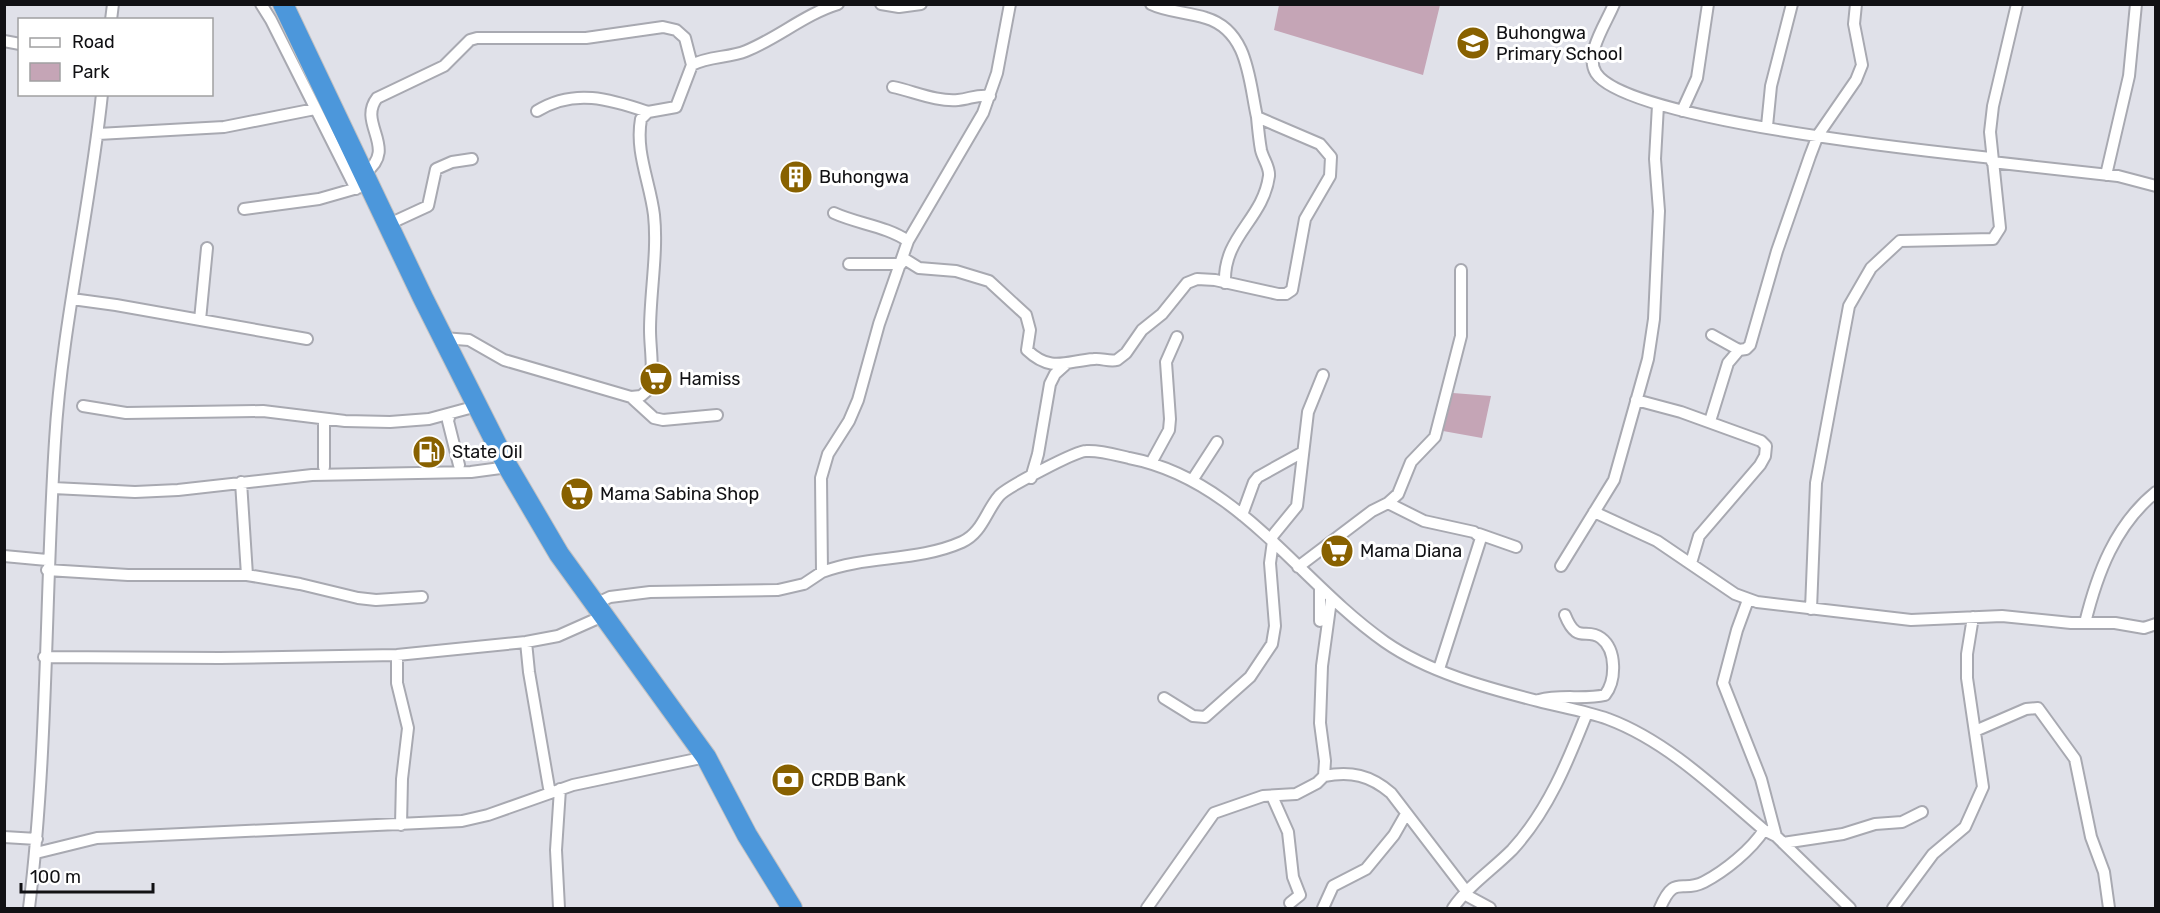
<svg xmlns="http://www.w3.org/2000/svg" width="2160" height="913" viewBox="0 0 2160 913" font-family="Rubik,sans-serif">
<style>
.green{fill:#c5a5b6}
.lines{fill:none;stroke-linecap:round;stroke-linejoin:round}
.street-casing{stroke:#a8a9b1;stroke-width:14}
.highway-casing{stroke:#c1c1c2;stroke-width:22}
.street{stroke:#fff;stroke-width:10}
.highway{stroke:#4c97db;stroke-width:20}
.labels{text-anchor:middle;stroke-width:6;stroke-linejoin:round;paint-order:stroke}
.poi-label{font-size:18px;fill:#111114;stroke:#fff;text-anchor:start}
</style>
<rect width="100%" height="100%" fill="#e0e1e9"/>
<path class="green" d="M1279,5V4L1440,5L1423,75L1274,30Z
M1453,393L1491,396L1482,438L1443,431Z"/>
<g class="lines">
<g class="street-casing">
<path id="street" d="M261,4L271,20L356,189
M881,4L899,7L921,4
M1614,4C1607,22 1584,54 1596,73C1626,120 1927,151 1992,158
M111,20L113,4
M4,41L20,44
M893,87C913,91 937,102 958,100C970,99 977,94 990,96
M537,111C574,88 610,99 648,112
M1682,111L1697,78L1708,4
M1767,126L1771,86L1792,4
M98,134L224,127L315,109
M1992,162L2118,176L2156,186
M365,173C399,148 357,124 377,98L444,66L470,40L477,38H586L663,27L676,30L685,38L692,65
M2106,175L2129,76L2136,4
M244,209L319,199L361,187
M834,213C858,224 886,226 908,241
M389,224L428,206L436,169L452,162L472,159
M903,258L919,268L956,271L989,281L1026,315L1030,330L1027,350C1051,373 1066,361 1094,359C1102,358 1109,362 1117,360L1126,353L1142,330L1162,314L1187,283L1197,279L1215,280L1278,294H1286L1292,290L1305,219L1330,176L1331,157L1320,144L1257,117C1249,82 1249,31 1206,18C1188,12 1167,12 1151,4
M849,264H901
M1225,283C1223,236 1263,220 1269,176C1270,167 1263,159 1261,150C1259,139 1258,128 1257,117
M72,299L116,305L307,339
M200,320L207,248
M1712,335L1739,350L1746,349L1750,345L1777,251L1810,156L1818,135L1856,80L1862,65L1854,24L1856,4
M443,338L469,340L504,360L631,397L641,396L648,390C655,371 650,350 650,330C650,293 658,252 654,215C650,182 635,152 641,119L648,112L676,107L692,65C708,56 729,58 746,51C778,38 805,14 838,4
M631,397L654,418L663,420L717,415
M1636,400L1681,412L1761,441L1766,446L1765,456L1760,465L1699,536L1691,563
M83,406L126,413L263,411L345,421L390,422L429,419L477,406
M450,414L448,421L459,465
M1711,418L1728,363L1739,350
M324,419V467
M1151,463L1169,430L1170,419L1166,362L1177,337
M1031,478L1038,454L1050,384L1055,374L1065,365
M1193,479L1217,442
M241,482L247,575
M53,488L135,492L178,490L312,475L471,472L508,467
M1388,503L1424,521L1474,532L1481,538L1439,669
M1594,512L1657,541L1735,594L1757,602L1911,620L2002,616L2071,623H2115L2144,628L2156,624
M1242,515L1254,482L1258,477L1303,452
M1479,534L1516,547
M1270,539L1297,506L1308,412L1323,375
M4,556L47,560
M1561,566L1614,480L1648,359L1654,319L1659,211L1655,159L1658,105
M1298,567L1372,511L1388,503L1398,494L1411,462L1435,437L1461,336V270
M47,570L128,575H247L300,584L358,598L376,600L422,597
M822,572C867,555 917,562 962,542C982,533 986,511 999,496C1005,488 1076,451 1086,451C1100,450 1116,455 1129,458C1239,479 1298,581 1385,642C1428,672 1487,688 1538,701C1561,707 1585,711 1608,719C1667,741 1716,789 1764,830L1776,836L1850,908
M1320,588V621
M1748,600L1737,630L1723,683L1761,779L1776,836
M595,604L610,597L650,592L778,590L804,584L822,572L821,478L828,454L849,421L858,400L879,324L908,241L983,113L997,73L1010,4
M1811,609L1816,483L1849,306L1871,268L1900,241L1993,239L2000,228L1990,132L1993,106L2017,4
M2085,623C2097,574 2115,525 2156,492
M526,642L529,672L549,788
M397,655V683L408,728L402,779L401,825
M44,657L220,658L397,655L526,642L558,636L603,616
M1164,698L1193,716L1205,717L1250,677L1272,644L1275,626L1270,563L1273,541
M1539,700C1561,694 1584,700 1605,695C1616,681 1617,650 1601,638C1586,627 1577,645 1565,615
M1975,731L2026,709L2038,708L2075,759L2091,837L2104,872L2109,908
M1324,776C1351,771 1370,775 1391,793L1466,891
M1272,796L1288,832L1293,877L1300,895L1290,903
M4,837L37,839
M1783,843L1843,834L1875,824L1902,822L1922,812
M36,853L97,838L462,821L488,815L573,785L706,757
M1464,894L1490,908
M29,908C48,754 45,597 55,441C62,325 90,210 102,94
M559,908L556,850L560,789
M1147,908L1214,813L1263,796L1296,794L1317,783L1324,776L1325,761L1320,723L1322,666L1331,600
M1323,908L1333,886L1366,869L1394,835L1406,814
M1453,908C1469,885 1492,870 1512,850C1548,811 1568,761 1587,713
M1660,908C1675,873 1681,894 1704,882C1725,871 1751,850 1764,830
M1893,908L1933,854L1965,827L1983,787L1967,678V654L1973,617"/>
</g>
<g class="highway-casing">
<path id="highway" d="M283,4L423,298L508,467L559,554L706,757L747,835L792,908"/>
</g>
<use href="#street" class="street"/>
<use href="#highway" class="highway"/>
</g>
<defs>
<g id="school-disc" transform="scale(1.725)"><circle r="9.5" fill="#886100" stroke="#fff"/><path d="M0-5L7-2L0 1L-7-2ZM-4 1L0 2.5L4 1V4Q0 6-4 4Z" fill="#fff"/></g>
<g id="building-disc" transform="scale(1.725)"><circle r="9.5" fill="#886100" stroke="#fff"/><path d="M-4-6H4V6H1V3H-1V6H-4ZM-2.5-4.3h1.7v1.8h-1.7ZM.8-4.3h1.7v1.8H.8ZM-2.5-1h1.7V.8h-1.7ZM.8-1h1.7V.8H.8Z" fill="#fff"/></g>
<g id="supermarket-disc" transform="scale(1.725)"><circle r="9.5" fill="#886100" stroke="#fff"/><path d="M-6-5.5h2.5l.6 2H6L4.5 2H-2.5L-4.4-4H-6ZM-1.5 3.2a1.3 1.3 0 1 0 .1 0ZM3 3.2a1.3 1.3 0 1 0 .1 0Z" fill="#fff"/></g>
<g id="fuel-disc" transform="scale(1.725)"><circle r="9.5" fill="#886100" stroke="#fff"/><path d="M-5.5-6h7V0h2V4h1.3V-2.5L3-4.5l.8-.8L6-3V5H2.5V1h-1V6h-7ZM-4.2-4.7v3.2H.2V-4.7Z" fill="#fff"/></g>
<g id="bank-disc" transform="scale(1.725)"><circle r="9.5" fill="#886100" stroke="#fff"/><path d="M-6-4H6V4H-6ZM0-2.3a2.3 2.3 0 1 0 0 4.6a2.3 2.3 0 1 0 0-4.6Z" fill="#fff"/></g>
</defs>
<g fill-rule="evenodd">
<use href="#school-disc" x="1473" y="43"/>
<use href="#building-disc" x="796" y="177"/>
<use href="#supermarket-disc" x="656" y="379"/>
<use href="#fuel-disc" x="429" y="452"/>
<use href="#supermarket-disc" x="577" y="494"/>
<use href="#supermarket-disc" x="1337" y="551"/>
<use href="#bank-disc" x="788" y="780"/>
</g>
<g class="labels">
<g class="poi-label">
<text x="1496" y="39">Buhongwa<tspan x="1496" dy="21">Primary School</tspan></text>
<text x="819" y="183">Buhongwa</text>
<text x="679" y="385">Hamiss</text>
<text x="452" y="458">State Oil</text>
<text x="600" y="500">Mama Sabina Shop</text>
<text x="1360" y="557">Mama Diana</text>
<text x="811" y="786">CRDB Bank</text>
</g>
</g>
<rect width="2160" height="913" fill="none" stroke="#111114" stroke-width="12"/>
<rect x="18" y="18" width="195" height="78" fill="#ffffff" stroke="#a0a0a1" stroke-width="1.5"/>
<rect x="30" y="38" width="30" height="9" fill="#ffffff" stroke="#a0a0a1" stroke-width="1.5"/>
<text x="72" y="48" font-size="18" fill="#111114">Road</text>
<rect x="30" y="63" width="30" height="18" fill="#c5a5b6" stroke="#a0a0a1" stroke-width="1.5"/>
<text x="72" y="78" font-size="18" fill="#111114">Park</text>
<path d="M21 883v9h132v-9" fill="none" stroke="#111114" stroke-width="3"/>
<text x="30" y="883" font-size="18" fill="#111114" stroke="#ffffff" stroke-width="4.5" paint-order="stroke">100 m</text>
</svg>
